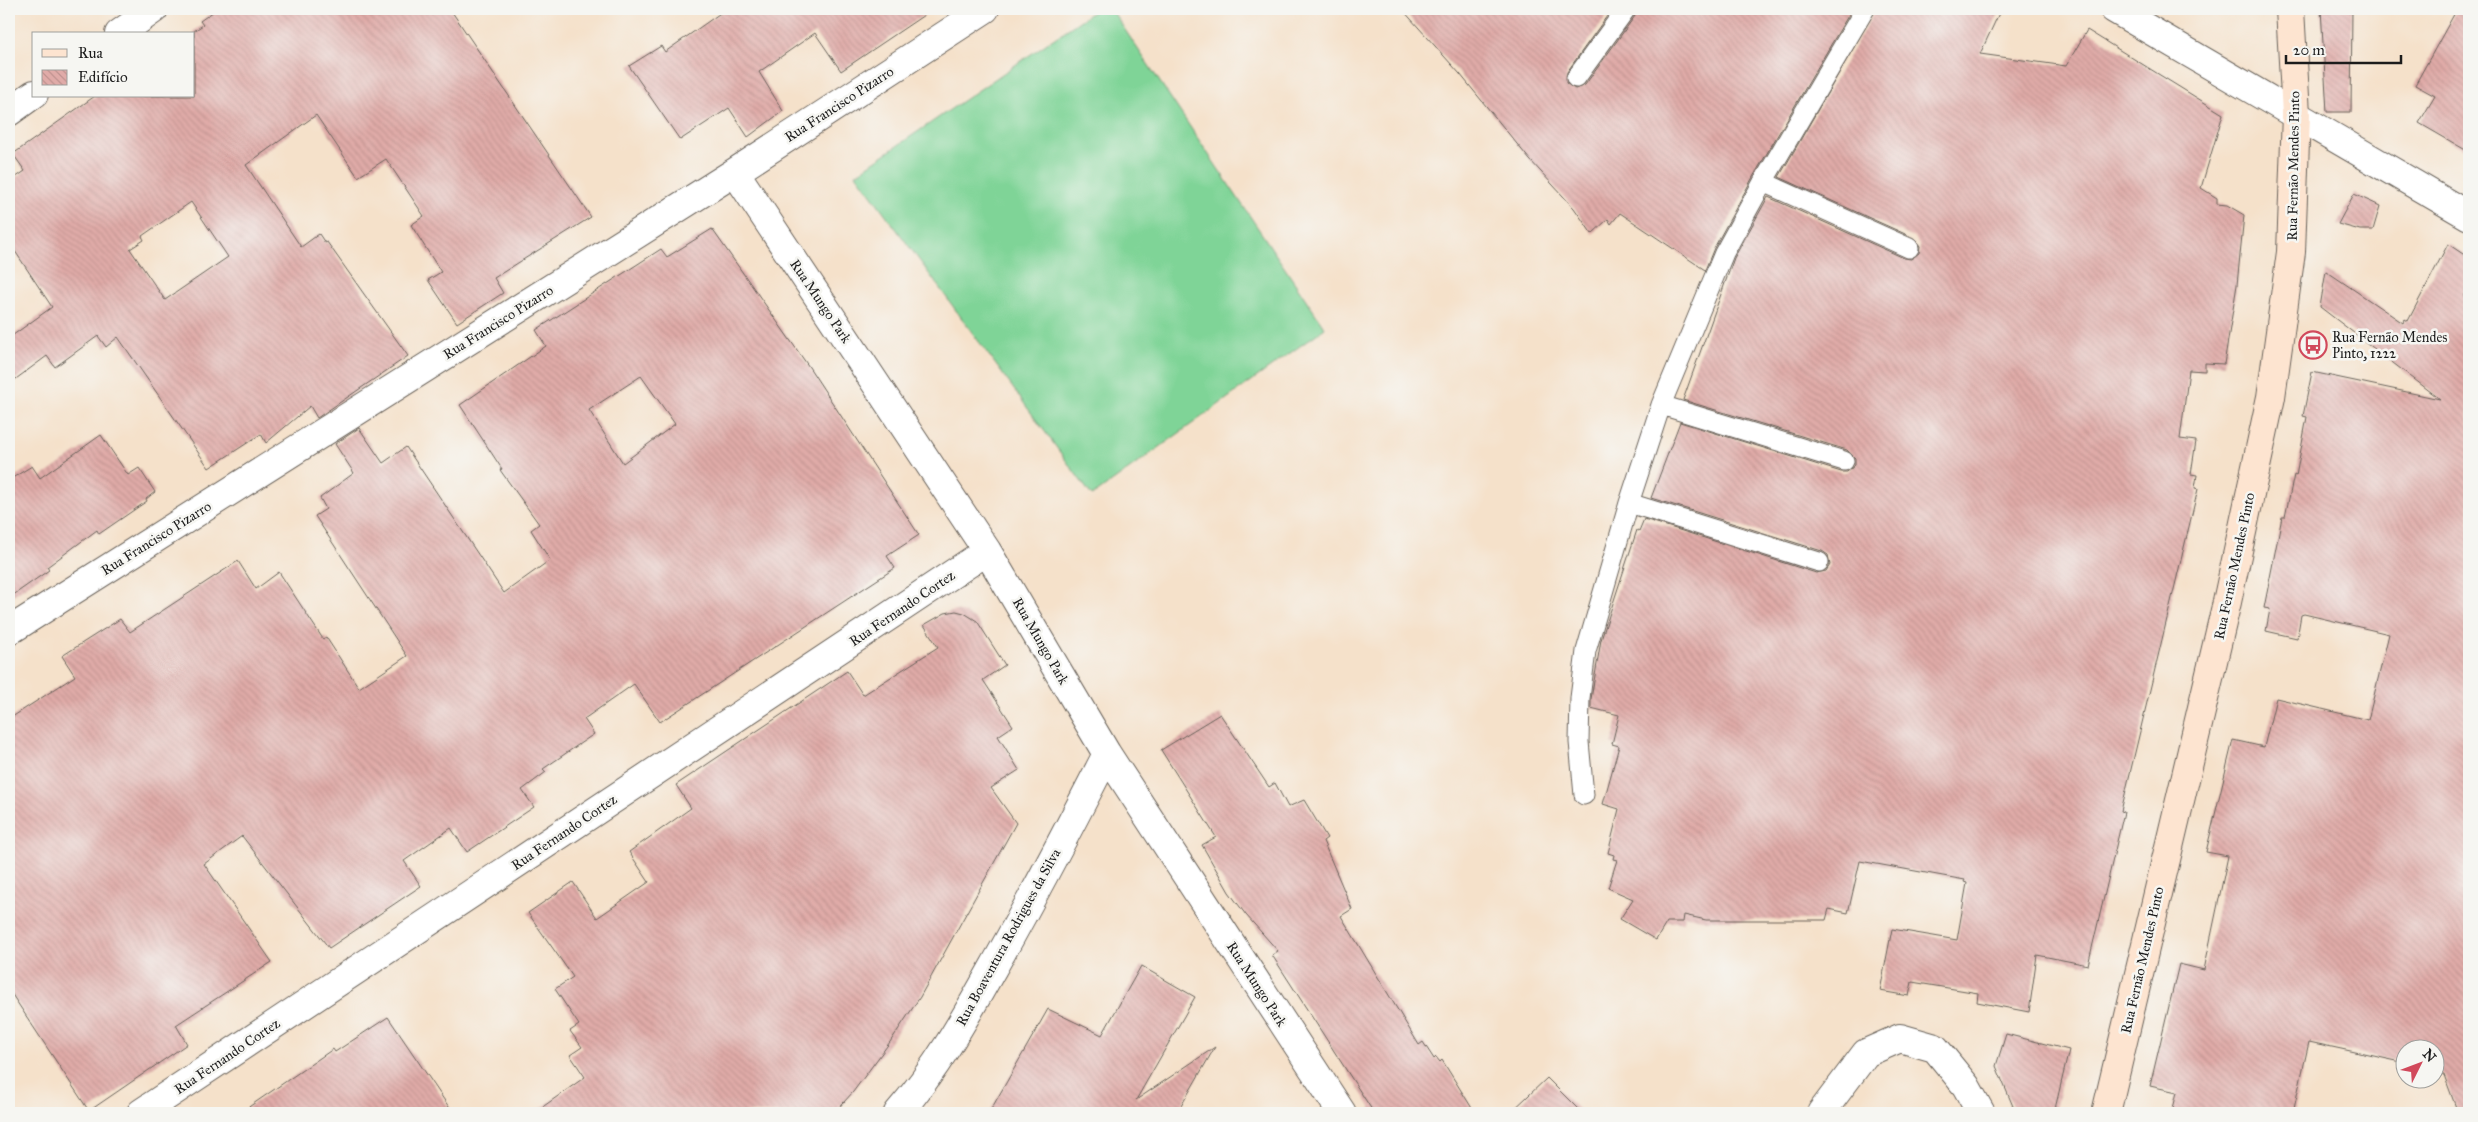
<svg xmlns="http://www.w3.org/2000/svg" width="2478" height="1122" viewBox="0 0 2478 1122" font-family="'IM FELL Great Primer',serif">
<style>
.pitch{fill:#7fd497;stroke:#4e785a}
.building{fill:url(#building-back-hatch);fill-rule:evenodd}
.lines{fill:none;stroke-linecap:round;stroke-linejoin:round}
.lane-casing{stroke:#686159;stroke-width:21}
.street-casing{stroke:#686159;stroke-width:30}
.secondary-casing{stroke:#686159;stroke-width:30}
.lane{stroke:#fff;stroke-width:19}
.street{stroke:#fff;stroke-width:28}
.secondary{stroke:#fde4d0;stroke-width:28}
.labels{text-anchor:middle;stroke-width:5;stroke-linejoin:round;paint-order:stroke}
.street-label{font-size:14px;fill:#1c1c1c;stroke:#f6f6f2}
.poi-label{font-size:14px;fill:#1c1c1c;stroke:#f6f6f2;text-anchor:start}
</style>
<defs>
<pattern id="building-back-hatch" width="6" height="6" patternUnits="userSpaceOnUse" patternTransform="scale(1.25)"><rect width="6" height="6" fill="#e0aba8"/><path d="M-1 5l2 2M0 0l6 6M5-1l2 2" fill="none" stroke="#c09390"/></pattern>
</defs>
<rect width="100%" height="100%" fill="#f6f6f2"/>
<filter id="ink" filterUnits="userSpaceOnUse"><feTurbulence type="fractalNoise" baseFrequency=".02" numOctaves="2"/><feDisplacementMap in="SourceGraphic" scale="10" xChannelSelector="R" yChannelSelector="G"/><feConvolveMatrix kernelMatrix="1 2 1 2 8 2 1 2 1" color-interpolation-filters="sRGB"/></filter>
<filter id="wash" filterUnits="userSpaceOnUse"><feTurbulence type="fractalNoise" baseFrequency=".0096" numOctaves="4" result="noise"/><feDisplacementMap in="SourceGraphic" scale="20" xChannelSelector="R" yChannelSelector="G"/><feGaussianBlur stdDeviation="1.12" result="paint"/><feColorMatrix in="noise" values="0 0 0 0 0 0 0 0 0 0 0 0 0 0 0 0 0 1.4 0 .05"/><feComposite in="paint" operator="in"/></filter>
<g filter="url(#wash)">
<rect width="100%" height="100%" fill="#f5e1ca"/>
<path class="pitch" d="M1097,9H1111L1325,328L1092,496L856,174Z"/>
<g id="blocks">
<path class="building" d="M217,9H450L591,217L494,278L503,293L457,323L428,280L441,272L411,225L424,216L386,159L358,177L316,115L246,165L301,247L319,234L325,243L327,242L408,356L317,418L310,406L266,443L261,434L209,468L118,337L106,347L98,336L55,367L47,356L9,384V338L52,307L9,242V182L25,171L13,154L95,96H194V31L203,25L200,21ZM191,202L228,257L165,300L130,249L144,240L142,236Z
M726,9H933L841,71L815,33L759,72L783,111L748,137L729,108L680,140L629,66L661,46L665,52Z
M1402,9H1612L1567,72L1566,83L1575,89L1585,85L1635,16L1637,9H1852L1753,177L1714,248L1705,270L1620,213L1611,224L1608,219L1592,234L1574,208L1530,160L1460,74Z
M1876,9H2001L1980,54L2066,66L2087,30L2223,114L2201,188L2217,198V204L2227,205L2244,215L2237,285L2224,364L2205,363V371L2189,370L2180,439L2196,441L2191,474L2197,475L2195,488L2198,489L2121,811L2124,812L2088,965L2037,955L2029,1012L1977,1002L1978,993L1912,982L1909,996L1880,991L1892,929L1957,940L1967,883L1964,882L1965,880L1860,861L1848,913L1829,909L1826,920H1706L1684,915L1683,922H1667L1656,940L1620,919L1633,899L1608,888L1617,860L1613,859L1614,855L1608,853L1619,809L1603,804L1619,746L1612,744L1619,715L1591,708V699L1601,640L1637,530L1639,531L1644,519L1816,573L1826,571L1830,565L1828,555L1822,551L1651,498L1680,422L1841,472H1847L1855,465V458L1847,450L1683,400L1734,258L1768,197L1904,258L1911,259L1919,253L1920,246L1914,238L1779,177Z
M2321,9H2352L2351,112H2327Z
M2457,9H2469V152L2419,123L2435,96L2415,85Z
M2354,194L2380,206L2373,230H2360L2338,224Z
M712,229L809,367L919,535L887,556L895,568L660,722L634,684L584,719L594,734L543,769L546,772L522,790L534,807L467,852L451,828L404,861L421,886L329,948L242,836L204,864L272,962L176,1025L187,1044L89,1111L9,990V719L75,676L62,656L120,619L130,632L238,561L256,589L279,572L323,639L326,637L359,688L407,656L315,516L326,509L320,498L354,473L335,444L359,428L383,463L406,447L504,593L550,560L531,530L539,524L500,470L502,469L460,405L546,346L536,330L661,249L667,257ZM641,376L675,424L623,463L589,410Z
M2448,244L2469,258V287L2464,297L2469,301V1113H2458L2444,1075L2436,1072V1050H2406V1063L2309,1042L2293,1113H2172L2177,1092L2150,1086L2179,964L2204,970L2228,856L2206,852L2233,740L2264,747L2276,698L2368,720L2389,634L2304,614L2301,615L2297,638L2266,631L2270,609L2264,608L2282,517H2285L2294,475L2296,476L2307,417L2303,416L2312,372L2440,399L2320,307L2326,271L2403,323L2405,319L2408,321Z
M101,435L128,475L139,468L155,492L146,499L147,501L99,534L97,530L47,567L49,570L9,598V480L32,466L40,478Z
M956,611L964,613L977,621L1005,665L983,680L1013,726L998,736L1019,770L991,788L1016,823L920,997L890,1042L853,1092L834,1113H534L585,1077L570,1055L582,1047L570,1031L579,1025L555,989L573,977L528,913L573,882L597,918L649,882L629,852L691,808L676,785L847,671L863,695L938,647L924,625L945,613Z
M1220,714L1269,787L1275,783L1288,807L1304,800L1327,838L1323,841L1352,909L1341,916L1419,1045L1423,1042L1434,1059L1436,1057L1440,1062L1442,1060L1475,1113H1374L1272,955L1278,951L1246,915L1229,892L1202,845L1216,837L1161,750Z
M1141,966L1195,997L1136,1100L1215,1047L1177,1113H989L1048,1009L1102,1035Z
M388,1017L453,1113H240L333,1049L335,1052Z
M2006,1034L2069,1050L2054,1113L2015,1111L1996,1066Z
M1547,1078L1582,1113H1510Z"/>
</g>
</g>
<g filter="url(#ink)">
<use href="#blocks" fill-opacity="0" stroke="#686159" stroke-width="1"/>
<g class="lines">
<g class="lane-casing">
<path id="lane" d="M1576,78L1626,9
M1763,182L1909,248
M1661,405L1844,461
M1629,503L1819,562
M1584,795L1579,742L1580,698L1586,651L1629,503L1661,405L1724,253L1763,182L1865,9"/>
</g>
<g class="street-casing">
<path id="street" d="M2114,9L2469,216
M119,34L154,9
M9,112L34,94
M735,172L987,551L1107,754L1342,1113
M9,631L735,172L985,9
M141,1113L987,551
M898,1113C936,1070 965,1018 993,968C1033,898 1070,826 1107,754
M1821,1113L1866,1053L1900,1038L1935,1048L1966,1086L1981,1113"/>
</g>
<g class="secondary-casing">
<path id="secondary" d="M2106,1113L2227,602L2271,397L2291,252L2296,114L2290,9"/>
</g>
<use href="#lane" class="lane"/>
<use href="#street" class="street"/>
<use href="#secondary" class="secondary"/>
</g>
</g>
<defs>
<g id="bus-ring" transform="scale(1.4375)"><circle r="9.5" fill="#f6f6f2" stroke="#d1495b" stroke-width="1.5"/><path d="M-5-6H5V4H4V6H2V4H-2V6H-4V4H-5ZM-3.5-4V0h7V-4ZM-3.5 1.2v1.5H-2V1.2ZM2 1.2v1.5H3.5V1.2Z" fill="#d1495b"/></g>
</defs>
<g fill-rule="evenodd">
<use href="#bus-ring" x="2313" y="345"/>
</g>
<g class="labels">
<g class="street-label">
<text transform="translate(839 104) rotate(-33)" y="5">Rua Francisco Pizarro</text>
<text transform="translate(2293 166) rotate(-89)" y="5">Rua Fernão Mendes Pinto</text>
<text transform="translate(821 301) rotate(56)" y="5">Rua Mungo Park</text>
<text transform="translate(498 322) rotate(-32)" y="5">Rua Francisco Pizarro</text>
<text transform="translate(156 538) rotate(-32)" y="5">Rua Francisco Pizarro</text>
<text transform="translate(2234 566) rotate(-78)" y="5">Rua Fernão Mendes Pinto</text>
<text transform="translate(902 608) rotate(-34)" y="5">Rua Fernando Cortez</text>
<text transform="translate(1041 641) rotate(60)" y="5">Rua Mungo Park</text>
<text transform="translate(564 832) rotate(-34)" y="5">Rua Fernando Cortez</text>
<text transform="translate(1008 937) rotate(-61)" y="5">Rua Boaventura Rodrigues da Silva</text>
<text transform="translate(2142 960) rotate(-77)" y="5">Rua Fernão Mendes Pinto</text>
<text transform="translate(1257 984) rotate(57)" y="5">Rua Mungo Park</text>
<text transform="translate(227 1056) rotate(-34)" y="5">Rua Fernando Cortez</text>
</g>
<g class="poi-label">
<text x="2332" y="342">Rua Fernão Mendes<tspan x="2332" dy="16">Pinto, 1222</tspan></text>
</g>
</g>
<rect width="2478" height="1122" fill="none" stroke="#f6f6f2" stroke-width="30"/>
<rect x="32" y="32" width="162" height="65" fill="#f6f6f2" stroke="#9f9f9c"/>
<rect x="42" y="49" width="25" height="8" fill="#fde4d0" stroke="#9f9f9c"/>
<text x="78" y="58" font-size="15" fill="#1c1c1c">Rua</text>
<rect x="42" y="70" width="25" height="15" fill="url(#building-back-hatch)" stroke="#9f9f9c"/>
<text x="78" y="82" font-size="15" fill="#1c1c1c">Edifício</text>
<g transform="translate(2420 1064) rotate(48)"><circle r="24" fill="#f6f6f2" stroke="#9f9f9c"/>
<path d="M0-4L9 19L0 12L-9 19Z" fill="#d1495b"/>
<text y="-8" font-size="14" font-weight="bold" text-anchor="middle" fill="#1c1c1c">N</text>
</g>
<path d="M2286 55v8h115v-8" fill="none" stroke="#1c1c1c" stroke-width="2.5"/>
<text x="2293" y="55" font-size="15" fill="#1c1c1c" stroke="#f6f6f2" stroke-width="4" paint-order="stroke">20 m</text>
</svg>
